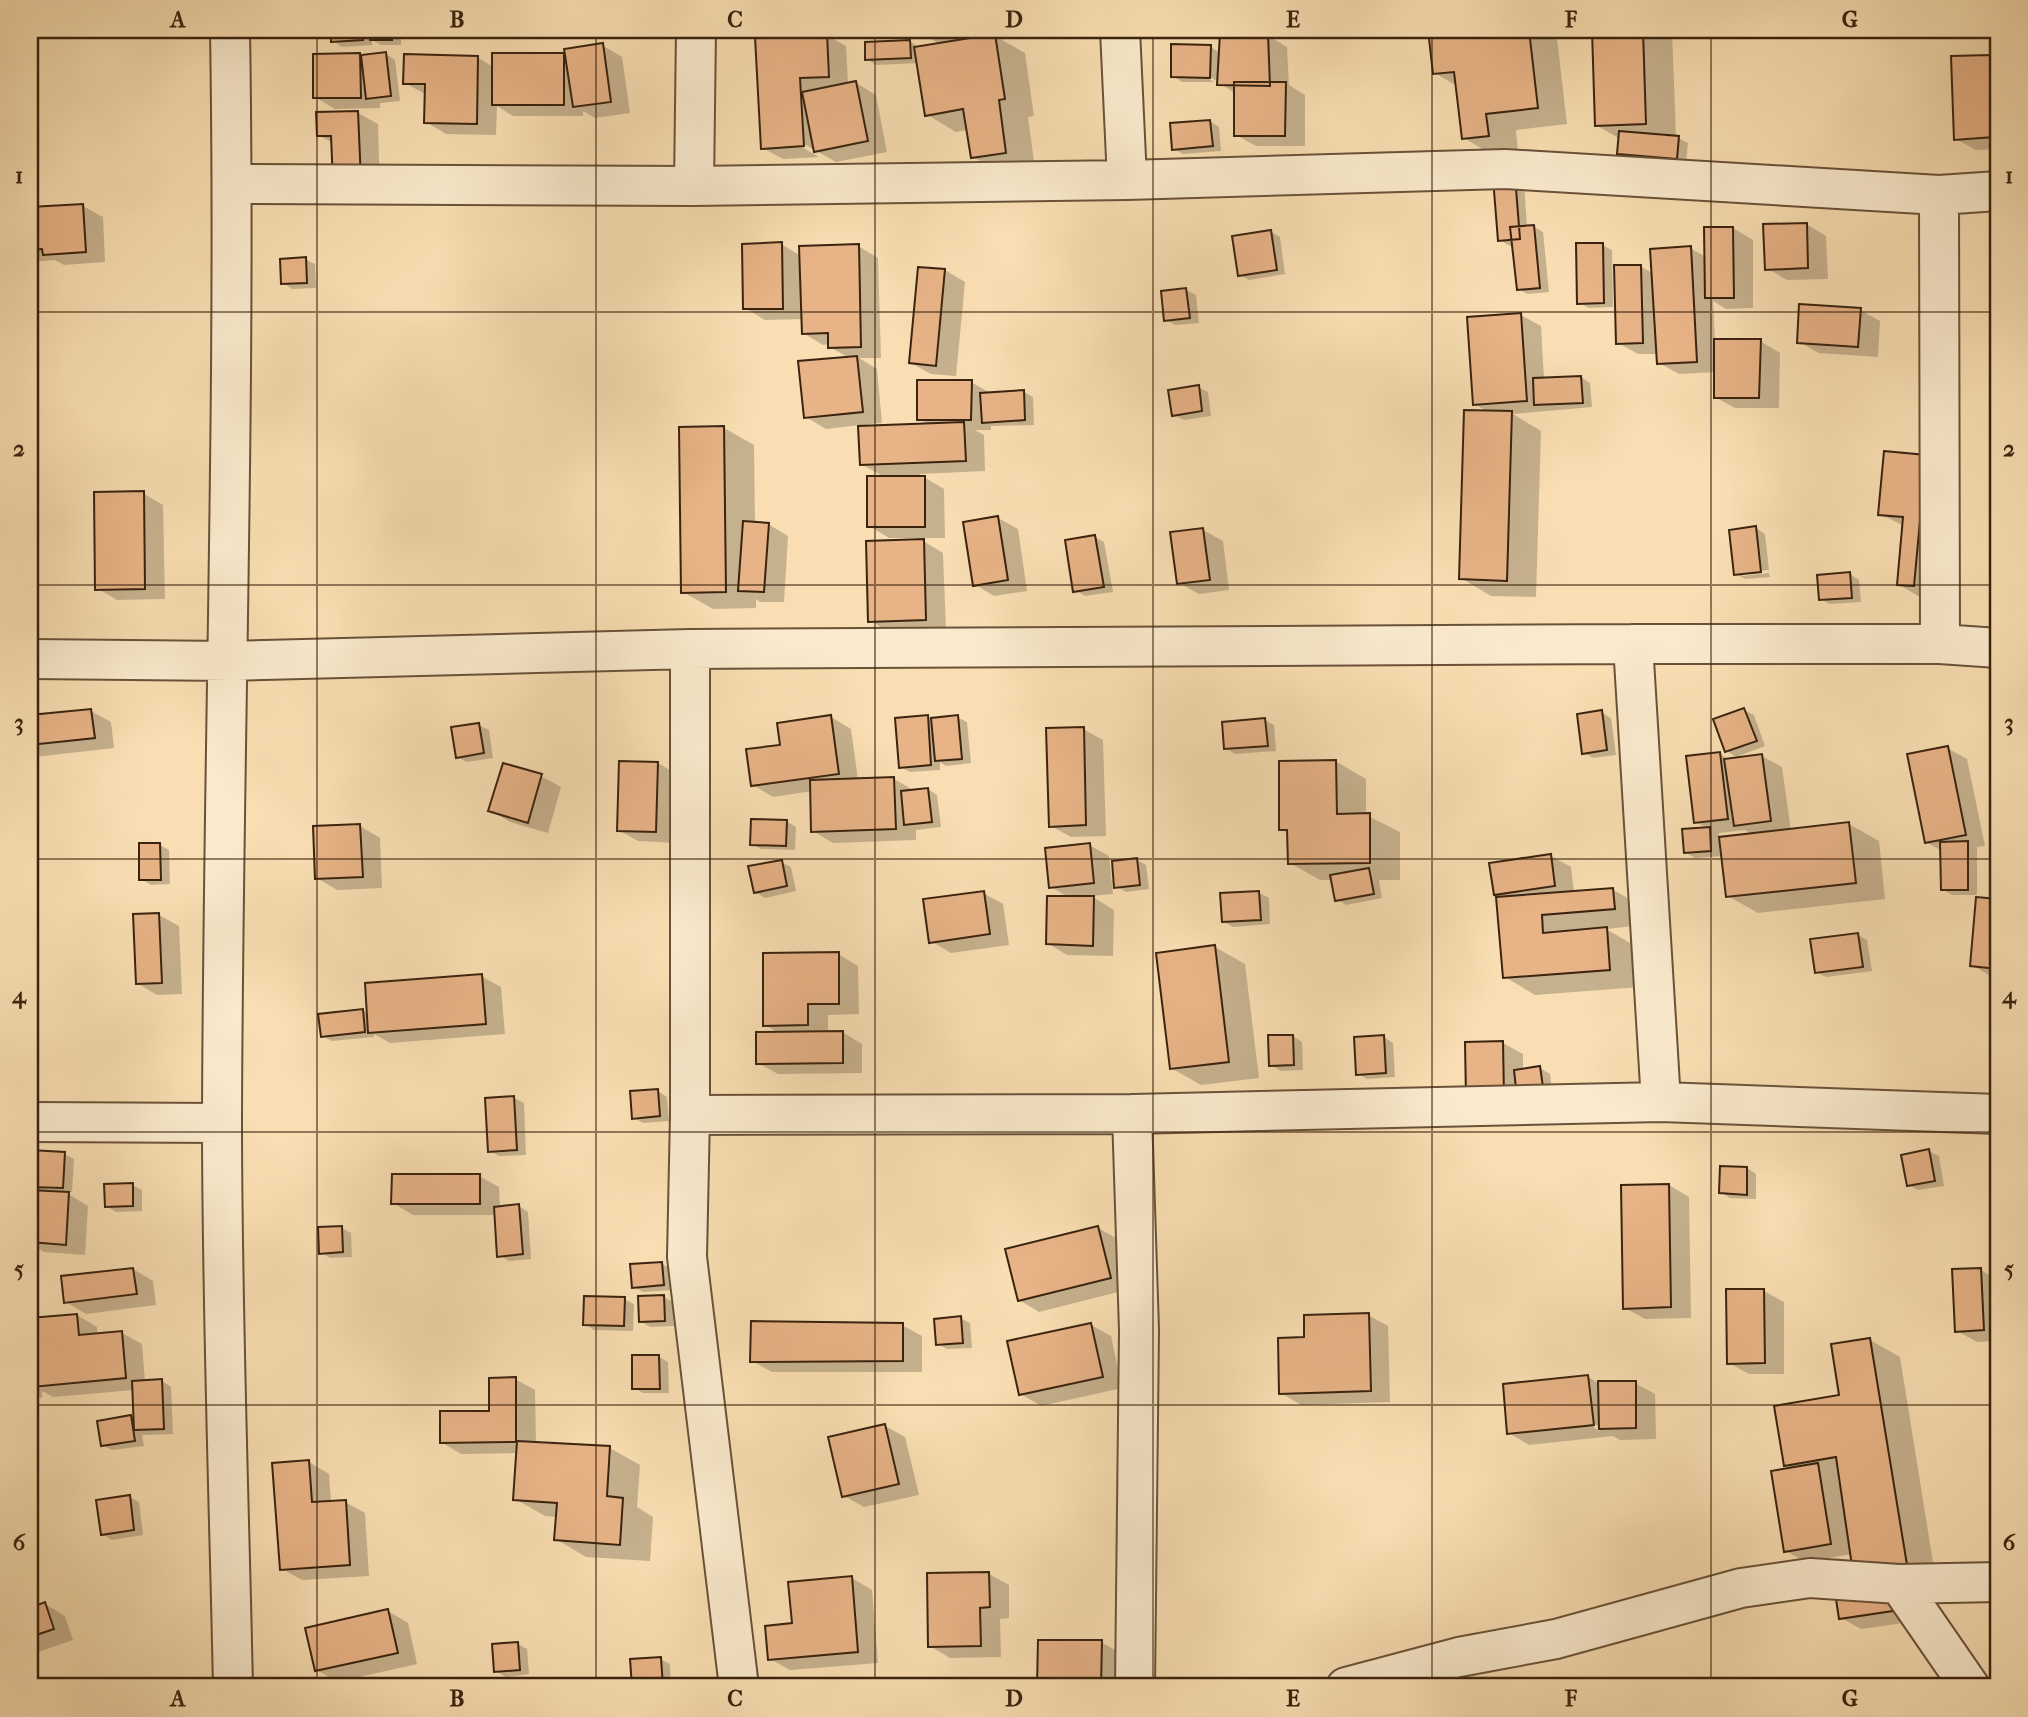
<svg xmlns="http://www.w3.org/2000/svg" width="2028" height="1717" viewBox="0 0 2028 1717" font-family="'IM FELL French Canon',serif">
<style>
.shadow{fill:#0003;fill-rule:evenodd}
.building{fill:#e7b387;stroke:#3a230f;stroke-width:2}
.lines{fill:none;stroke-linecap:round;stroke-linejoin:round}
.minor-casing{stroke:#6a5238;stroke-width:42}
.minor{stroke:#faeacd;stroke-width:38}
.grid{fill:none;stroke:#3a230f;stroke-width:2;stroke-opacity:0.55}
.neatline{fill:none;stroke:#3a230f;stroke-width:2.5}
.grid-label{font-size:23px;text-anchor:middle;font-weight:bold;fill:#3a230f}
</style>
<rect width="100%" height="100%" fill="#f8deb2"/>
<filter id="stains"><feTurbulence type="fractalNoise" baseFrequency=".00286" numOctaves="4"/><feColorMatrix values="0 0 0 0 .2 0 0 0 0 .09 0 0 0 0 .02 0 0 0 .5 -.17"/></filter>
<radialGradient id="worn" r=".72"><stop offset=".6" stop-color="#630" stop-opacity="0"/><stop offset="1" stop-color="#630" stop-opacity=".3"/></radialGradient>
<path class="shadow" d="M332,30H401V45H381L372,40V45L342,47L333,41Z
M919,30H956L957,42L995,36L1025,53L1034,116L1028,117L1035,169L1003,174L973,157L968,130L956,132L926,114L918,63L876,65L867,59L909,41L919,47L941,45L920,32Z
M1429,30H1556L1567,124L1516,130L1518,152L1494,156L1464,138L1457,86L1435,73Z
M1593,30H1672L1676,137L1688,143L1686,163L1628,158L1619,153L1620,139L1596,125Z
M1890,30H1933V33Z
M826,35L846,46L848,84L856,83L876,95L887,152L836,162L797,140L795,143L819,157L783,159L763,148L757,39Z
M1267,35L1287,47L1289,85L1305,95V146H1256L1236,135V94L1203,72L1202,75L1214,82H1182L1173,76L1211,47L1220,53Z
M602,45L622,57L630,113L595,118L583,111V116H513L497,106L496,135L446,134L426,122L425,94L405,83L477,57L493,67L563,55L567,57Z
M386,54L395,60L400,101L380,103V108L335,109L315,97L359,55L363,57Z
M1990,56L1998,61V149L1976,150L1956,139Z
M358,113L378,124L380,192L333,143L318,135Z
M1210,121L1219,127L1221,151L1183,154L1174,149Z
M1495,179L1524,183L1527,227L1533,226L1543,232L1549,292L1528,294L1518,289L1514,245L1510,246L1500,240Z
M83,206L103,217L105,262L64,265L55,260L30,262V209Z
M1806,224L1826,236L1828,279L1787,280L1767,268Z
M1733,228L1753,240V308L1726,309L1713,301L1715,340L1760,341L1780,353L1779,408H1735L1715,397L1716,372L1679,374L1659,363L1658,354H1638L1618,343L1640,266L1654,274L1690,248L1706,257Z
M1270,231L1280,237L1285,274L1249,280L1240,275Z
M781,244L801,256L858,246L878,258L881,358H859L877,369L882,423L868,424V427L930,425L919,419L971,382L992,394L1024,392L1033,397L1034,425L991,426V430H975L984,435L985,471L919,474L944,489L945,538H889L869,526L884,477L861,464L860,425L826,429L806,417L849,358L830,347V344L823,345L803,333V319L765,320L745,308Z
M1602,245L1612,250L1613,307L1589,308L1579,303Z
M305,259L315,264L316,288L292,289L283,283Z
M945,270L965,282L956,376L931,374L911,363Z
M1186,290L1196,295L1199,323L1175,325L1166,320Z
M1860,310L1880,321L1878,357L1819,353L1799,342Z
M1521,315L1541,326L1544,379L1581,377L1590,383L1592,407L1513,414L1541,431L1536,597L1491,596L1461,578L1489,413L1475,404Z
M30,345H31L30,425Z
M1198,387L1208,392L1211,416L1184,420L1174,415Z
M724,428L754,445L755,524H768L788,536L784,602H760L756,599V608L713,609L683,592Z
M1925,457L1934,597L1918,596L1898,584L1904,526L1880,514Z
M143,493L163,505L165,599L117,600L97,588Z
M998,518L1018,529L1027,591L994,596L974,584Z
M1756,528L1765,534L1769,570L1742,573V576L1769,573L1770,577L1745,579L1736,574Z
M1203,530L1223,541L1229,590L1199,594L1179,583Z
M1095,537L1104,542L1113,592L1085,596L1075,590Z
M923,541L943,553L946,630L890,632L870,621Z
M1850,574L1859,580L1861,602L1830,604L1820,599Z
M1744,710L1754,715L1765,746L1736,757L1727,751Z
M91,711L111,722L114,748L35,757L30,754V717Z
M1601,712L1611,718L1616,755L1593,758L1584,753Z
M831,717L851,729L858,780L894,779L915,791L928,789L937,795L941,827L916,830V840L833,843L813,831L812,791L773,797L753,785L782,746Z
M928,717L933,720L957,717L967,722L971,763L946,766L940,762V770L910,772L901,767Z
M1265,720L1274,725L1276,751L1235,754L1226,748Z
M479,725L489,730L493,758L467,762L457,757Z
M1083,729L1103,740L1106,836L1071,837L1051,826Z
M1947,748L1967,759L1985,846L1977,847V895H1952L1942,889V851L1926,842Z
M1720,754L1730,760L1762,756L1782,767L1791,831L1849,824L1879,841L1885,899L1758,913L1728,896L1723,856L1695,858L1685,852L1708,829L1696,822ZM1745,830L1753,835L1719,838V833Z
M1335,761L1366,779V815L1400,832V880H1379L1382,898L1346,905L1337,899L1333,880H1320L1290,863L1289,834L1281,829Z
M658,763L678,775L676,843L638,841L618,830Z
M541,776L561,787L548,833L510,822L490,810Z
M786,821L796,827L795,850L761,849L752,844Z
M360,826L380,838L382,888L337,890L317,878Z
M160,845L169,850L170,884L151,885L141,879Z
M1089,845L1109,856L1113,894L1091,896L1114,910L1113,956L1067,955L1047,943L1070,898L1051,887Z
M1551,856L1571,867L1574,892L1612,889L1643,907L1644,925L1606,929L1637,947L1640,987L1535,995L1505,977L1503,898L1495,894Z
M1137,860L1146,865L1149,889L1126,892L1116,886Z
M781,862L791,867L796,891L765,898L755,892Z
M983,893L1003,904L1009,945L951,953L931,941Z
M1259,893L1269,898L1270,924L1233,927L1223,921Z
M1978,899L1998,901V977H1992L1972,965Z
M159,915L179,926L182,994L157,995L137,983Z
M1858,935L1867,940L1872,971L1826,977L1816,972Z
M1215,947L1245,964L1259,1078L1201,1085L1171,1068Z
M838,954L858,966L859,1014L828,1015V1033L842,1032L862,1044V1073L778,1074L758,1063L779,1033L765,1025Z
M481,976L501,987L505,1034L390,1043L374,1034V1037L332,1041L322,1036L362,1010L368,1014Z
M1293,1036L1302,1042L1303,1070L1281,1071L1271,1065Z
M1384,1037L1393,1043L1395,1077L1367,1079L1358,1074Z
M1503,1043L1523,1054V1070L1540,1068L1550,1074L1553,1098L1487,1109Z
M658,1091L667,1097L669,1121L643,1123L634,1118Z
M514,1098L524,1103L526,1155L499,1156L490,1151Z
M1929,1151L1939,1156L1944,1186L1918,1190L1908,1185Z
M30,1152L64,1154L74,1159L72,1192H65L88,1206L85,1255L44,1252L30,1244V1192H40L30,1186Z
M1747,1168L1756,1174V1199L1730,1198L1721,1192Z
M479,1176L499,1187L500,1208L519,1206L528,1212L531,1259L509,1261L499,1255L496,1215H413L393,1203Z
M132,1185L142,1190V1211L116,1212L106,1206Z
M1669,1185L1689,1197L1691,1318L1645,1319L1625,1308Z
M342,1228L351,1233L352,1257L330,1258L320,1252Z
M1098,1228L1118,1239L1130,1289L1039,1312L1019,1300Z
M662,1264L671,1269L673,1290L643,1292L634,1287Z
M133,1269L153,1281L156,1305L86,1314L66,1302Z
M1981,1270L1998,1280V1341L1977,1342L1957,1331Z
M1764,1291L1784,1302V1374H1749L1729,1363Z
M664,1297L673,1302L674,1326L650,1327L640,1321Z
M624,1299L634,1304L633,1331L594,1330L585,1324Z
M77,1315L97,1327V1335L122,1333L142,1344L145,1382L162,1381L171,1387L173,1434L142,1435L144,1446L112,1450L102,1445L131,1417L135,1420L134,1390L53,1397L42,1391V1398L30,1396V1320Z
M1368,1315L1388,1326L1390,1402L1301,1405L1281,1393L1306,1339Z
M960,1318L970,1323L972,1348L947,1349L938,1344Z
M902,1325L922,1336V1372H772L752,1361Z
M1091,1325L1111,1336L1122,1388L1041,1406L1021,1394Z
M1870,1340L1900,1357L1936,1581L1932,1619L1861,1629L1841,1618L1862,1576L1852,1554L1806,1562L1786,1551L1793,1469L1785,1465L1841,1396Z
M659,1357L668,1362L669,1393H643L634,1388Z
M1588,1377L1598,1383H1635L1655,1394L1656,1439L1620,1440L1613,1436L1529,1445L1509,1433ZM1587,1419L1600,1427V1431L1585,1422Z
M515,1379L535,1390L536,1444L610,1448L640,1465L637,1507L653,1517L650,1561L586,1557L556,1539L558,1517L545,1516L515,1499L518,1453L461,1454L441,1442L491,1412ZM509,1437L519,1442V1446L508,1439Z
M885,1426L905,1437L919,1495L864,1507L844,1496Z
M309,1462L329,1474L331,1503L345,1502L365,1513L369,1576L302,1580L282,1569Z
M129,1497L139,1502L143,1535L112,1540L102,1534Z
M989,1574L1009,1585V1618L1000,1619L1001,1657L950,1658L930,1646Z
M852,1578L872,1590L878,1663L790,1670L770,1659Z
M45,1604L65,1616L73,1640L30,1655V1609Z
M388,1611L408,1623L417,1664L337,1682L317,1670Z
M1039,1641L1101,1642L1131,1659V1687H1038Z
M518,1644L527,1649L529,1674L506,1677L496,1671Z
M660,1659L670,1664L671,1687H634L632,1660Z"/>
<path class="building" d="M331,30H363V40L331,42Z
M370,30H392V40H370Z
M1428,30H1529L1538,108L1486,114L1489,136L1462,139L1454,72L1433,74Z
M1592,30H1643L1646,124L1595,126Z
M827,33L829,77L800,78L804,146L761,149L755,37Z
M1220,33L1268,34L1270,86L1217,85Z
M995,34L1005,99L999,100L1006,153L971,158L963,109L925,116L914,47Z
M910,40L911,58L865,60V42Z
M603,43L611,102L573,107L564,49Z
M1171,44L1211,45L1210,78L1171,77Z
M386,52L391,96L366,99L361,55Z
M360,53L361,98H313V54Z
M492,53H564V105H492Z
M404,54L478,56L477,124L424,123L425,84H403Z
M1990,55L1994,137L1954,140L1951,56Z
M856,81L868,141L814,152L802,92Z
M1234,82H1286L1285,136H1234Z
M358,111L361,181L333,182L331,136H317L316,112Z
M1210,120L1213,146L1172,150L1170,123Z
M1619,131L1679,136L1677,159L1617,154Z
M1515,176L1520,239L1498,241L1493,178Z
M83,204L86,252L43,255L42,249L30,250V207Z
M1807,223L1808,268L1765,270L1763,224Z
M1534,225L1540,288L1517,290L1510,227Z
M1704,227H1733L1734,298H1705Z
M1271,230L1277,270L1238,276L1232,236Z
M782,242L783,309H743L742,244Z
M1576,243H1603L1604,303L1577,304Z
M859,244L861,347L828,348V333L802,334L799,246Z
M1691,246L1697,362L1657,364L1650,249Z
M306,257L307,283L281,284L280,259Z
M1614,265H1641L1643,343L1616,344Z
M918,267L945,269L936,366L909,363Z
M1186,288L1190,318L1164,321L1161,291Z
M1799,304L1861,308L1858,347L1797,343Z
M1521,313L1527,401L1473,405L1467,317Z
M1714,339H1761L1759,398H1714Z
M857,356L863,412L804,418L798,361Z
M1581,376L1583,403L1534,405L1533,378Z
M917,380H972L971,420H917Z
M1199,385L1202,411L1172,416L1168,390Z
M1024,390L1025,420L982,423L980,393Z
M1464,410L1512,411L1507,581L1459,579Z
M964,422L966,461L860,465L858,426Z
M724,426L726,592L681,593L679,427Z
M1884,451L1926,455L1914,586L1897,585L1903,517L1878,515Z
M867,476H925V527H867Z
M144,491L145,589L95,590L94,492Z
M998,516L1008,580L973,586L963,522Z
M743,521L769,523L764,592L738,591Z
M1756,526L1761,572L1734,575L1729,530Z
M1203,528L1210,580L1177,584L1170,532Z
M1095,535L1104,587L1073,592L1065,540Z
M924,539L926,620L868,622L866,541Z
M1850,572L1852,598L1819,600L1817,575Z
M1744,708L1757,741L1725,752L1713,719Z
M91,709L95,738L30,745V715Z
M1602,710L1607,750L1582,754L1577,714Z
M831,715L839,774L751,786L746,749L780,745L777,723Z
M928,715L931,765L899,768L895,718Z
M958,715L962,759L935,761L931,718Z
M1265,718L1268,746L1224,749L1222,722Z
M479,723L484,753L456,758L451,727Z
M1084,727L1086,825L1049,827L1046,728Z
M1948,746L1966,835L1925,843L1907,754Z
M1720,752L1728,819L1694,823L1686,756Z
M1762,754L1771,821L1734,826L1724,759Z
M1336,760L1337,814L1370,813V863L1288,864L1287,830H1279V761Z
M619,761L658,762L656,832L617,831Z
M503,763L542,774L528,823L488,811Z
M894,777L896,829L811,832L810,780Z
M928,788L932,822L904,825L901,791Z
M751,819L787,820L786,846L750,845Z
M1849,822L1856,883L1726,897L1719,837Z
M360,824L363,877L315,879L313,826Z
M1710,827L1711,851L1684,853L1682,829Z
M1968,841V890H1941L1940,842Z
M139,843H160L161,880H139Z
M1090,843L1094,883L1049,888L1045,848Z
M1551,854L1555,886L1494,895L1489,863Z
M1137,858L1140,885L1114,888L1112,861Z
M782,860L787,886L754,893L748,866Z
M1369,868L1374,894L1335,901L1330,875Z
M1613,888L1615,909L1542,915L1543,933L1607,927L1610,970L1503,978L1496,897Z
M984,891L990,934L929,943L923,899Z
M1259,891L1261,920L1222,922L1220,893Z
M1047,896H1094L1093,946L1046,944Z
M1976,897L1998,899V969L1970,966Z
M159,913L162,983L136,984L133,914Z
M1858,933L1863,967L1815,973L1810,939Z
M1215,945L1229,1062L1170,1069L1156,953Z
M839,952V1004H808V1025L763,1026V953Z
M482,974L486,1024L368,1033L365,983Z
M363,1009L365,1032L321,1037L318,1014Z
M843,1031V1063L756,1064V1032Z
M1268,1035H1293L1294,1065L1269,1066Z
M1384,1035L1386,1073L1356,1075L1354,1037Z
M1503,1041L1504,1097L1466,1098L1465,1042Z
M1540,1066L1544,1094L1517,1097L1514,1070Z
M658,1089L660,1116L632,1119L630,1091Z
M514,1096L517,1150L488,1152L485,1098Z
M1929,1149L1935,1181L1907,1186L1901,1155Z
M30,1150L65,1152L63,1188L30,1187Z
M1720,1166L1747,1167V1195L1719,1193Z
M392,1174H480V1204H391Z
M133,1183V1206L105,1207L104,1184Z
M1669,1184L1671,1307L1623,1309L1621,1185Z
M30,1190L69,1192L66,1245L30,1242Z
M519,1204L523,1254L497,1257L494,1207Z
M342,1226L343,1252L319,1254L318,1227Z
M1098,1226L1111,1278L1018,1301L1005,1249Z
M662,1262L664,1285L632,1288L630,1264Z
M133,1268L137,1294L64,1303L61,1276Z
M1981,1268L1984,1330L1955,1332L1952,1269Z
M1726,1289H1764L1765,1363L1727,1364Z
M664,1295L665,1321L639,1322L638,1296Z
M584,1296L625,1297L624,1326L583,1325Z
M1369,1313L1371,1391L1279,1394L1278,1338L1304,1337V1315Z
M77,1314L79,1335L122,1331L126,1378L32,1387L30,1318Z
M961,1316L963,1343L936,1345L934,1319Z
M751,1321L903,1323V1361L750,1362Z
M1091,1323L1103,1377L1019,1395L1007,1341Z
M1870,1338L1907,1565L1853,1573L1836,1457L1784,1466L1774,1406L1839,1395L1831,1344Z
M632,1355H659L660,1389H632Z
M1588,1375L1594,1425L1507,1434L1503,1384Z
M516,1377V1442L440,1443V1411H489V1378Z
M162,1379L164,1429L134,1430L132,1381Z
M1598,1381H1636V1428L1599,1429Z
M131,1415L135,1441L101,1446L97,1421Z
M885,1424L899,1484L842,1497L828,1437Z
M517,1441L610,1446L607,1496L623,1498L620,1545L554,1540L557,1503L513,1500Z
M309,1460L312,1502L346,1500L350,1565L280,1570L272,1463Z
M1818,1463L1831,1544L1784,1552L1771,1471Z
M130,1495L134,1530L101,1535L96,1500Z
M989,1572L990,1607L980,1608L981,1646L928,1647L927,1573Z
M852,1576L858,1652L768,1660L765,1626L792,1623L788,1582Z
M1833,1579L1913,1608L1839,1619Z
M45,1602L54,1629L30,1637V1608Z
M388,1609L398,1653L315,1671L305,1628Z
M1038,1640H1102L1101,1687H1037Z
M518,1642L520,1670L494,1672L492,1644Z
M661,1657L663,1687H632L630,1659Z"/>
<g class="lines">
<g class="minor-casing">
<path id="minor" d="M230,30C236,394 223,757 222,1121C222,1310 229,1499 233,1687
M1120,30L1127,180
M232,184L694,186L1127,180L1505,169L1939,195L1998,191
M694,186L696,30
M1939,195L1940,644
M1633,644L1661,1102
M690,649V1115L687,1257L739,1687
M30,659L229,661L690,649L1633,644H1940L1998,648
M1132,1114L1139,1330L1135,1687
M690,1115L1132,1114L1661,1102L1998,1114
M30,1122L222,1123
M1899,1584L1970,1687
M1346,1687L1459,1657L1556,1639L1741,1588L1810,1578L1899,1584L1998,1582"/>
</g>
<use href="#minor" class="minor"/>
</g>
<path class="grid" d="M317,30V1687M596,30V1687M875,30V1687M1153,30V1687M1432,30V1687M1711,30V1687M30,312H1998M30,585H1998M30,859H1998M30,1132H1998M30,1405H1998"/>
<rect width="2028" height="1717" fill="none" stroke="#f8deb2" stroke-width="77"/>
<rect x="38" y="38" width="1952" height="1640" class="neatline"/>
<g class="grid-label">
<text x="178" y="27">A</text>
<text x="457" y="27">B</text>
<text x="735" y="27">C</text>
<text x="1014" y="27">D</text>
<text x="1293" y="27">E</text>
<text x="1571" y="27">F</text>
<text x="1850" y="27">G</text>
<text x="19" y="183">1</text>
<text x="2009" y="183">1</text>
<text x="19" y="456">2</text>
<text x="2009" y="456">2</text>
<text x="19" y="730">3</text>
<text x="2009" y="730">3</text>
<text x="19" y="1003">4</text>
<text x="2009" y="1003">4</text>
<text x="19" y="1276">5</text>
<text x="2009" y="1276">5</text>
<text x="19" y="1550">6</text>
<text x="2009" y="1550">6</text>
<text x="178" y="1706">A</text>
<text x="457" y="1706">B</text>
<text x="735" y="1706">C</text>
<text x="1014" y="1706">D</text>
<text x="1293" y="1706">E</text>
<text x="1571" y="1706">F</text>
<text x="1850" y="1706">G</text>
</g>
<rect width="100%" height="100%" filter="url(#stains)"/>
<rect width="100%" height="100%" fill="url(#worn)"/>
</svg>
